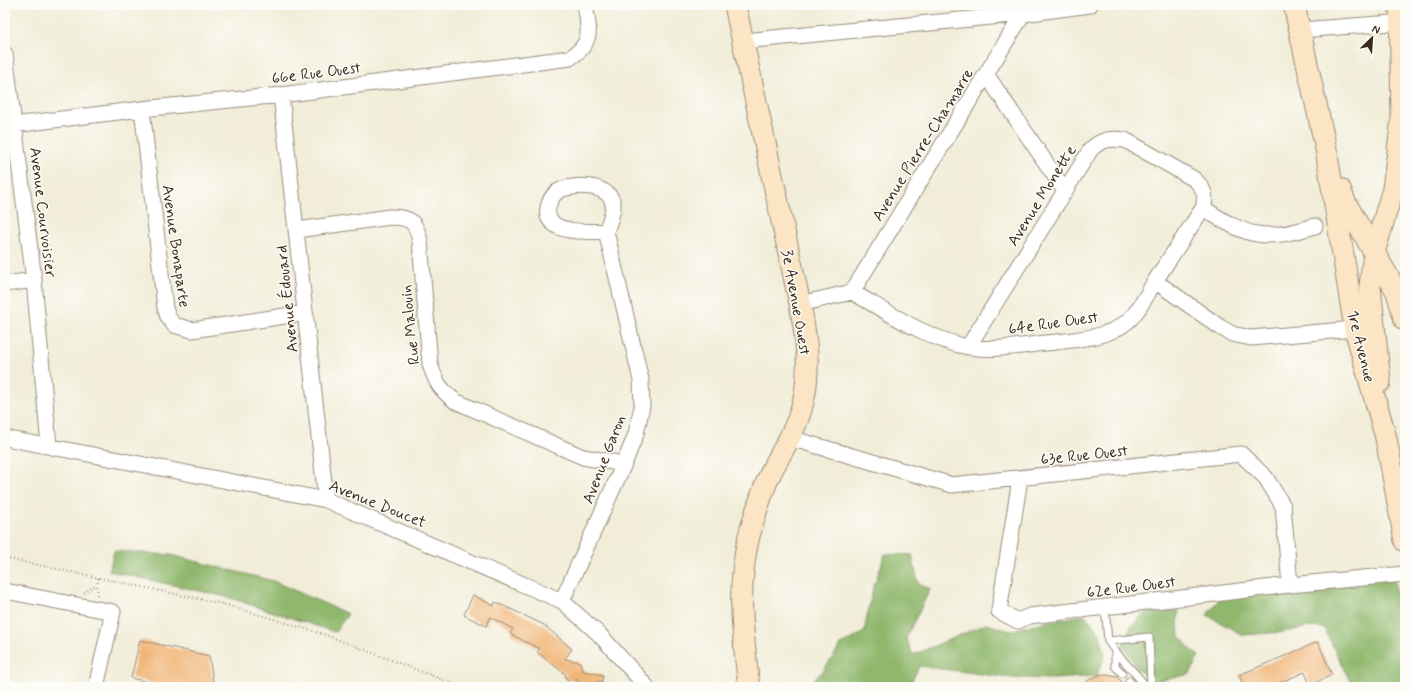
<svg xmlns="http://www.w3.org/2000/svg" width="1410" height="692" viewBox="0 0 1410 692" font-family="Mynerve,sans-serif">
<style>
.forest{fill:#90b86d;stroke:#667146}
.building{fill:#f1b577}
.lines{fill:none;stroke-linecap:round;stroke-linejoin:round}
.lane-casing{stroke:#968c7b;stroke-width:9}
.street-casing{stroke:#968c7b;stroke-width:17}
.secondary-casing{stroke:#968c7b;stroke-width:23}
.path{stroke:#968c7b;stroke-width:2;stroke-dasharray:1 3;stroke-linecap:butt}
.lane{stroke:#fff;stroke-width:7}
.street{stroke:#fff;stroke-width:15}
.secondary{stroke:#fce5c4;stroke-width:21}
.labels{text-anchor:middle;stroke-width:3;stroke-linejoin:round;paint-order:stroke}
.street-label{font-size:16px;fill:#3b2a1e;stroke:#fdfcf7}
</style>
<rect width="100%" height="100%" fill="#fdfcf7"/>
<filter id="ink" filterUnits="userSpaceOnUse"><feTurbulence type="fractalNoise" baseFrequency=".025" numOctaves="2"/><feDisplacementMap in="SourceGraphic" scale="8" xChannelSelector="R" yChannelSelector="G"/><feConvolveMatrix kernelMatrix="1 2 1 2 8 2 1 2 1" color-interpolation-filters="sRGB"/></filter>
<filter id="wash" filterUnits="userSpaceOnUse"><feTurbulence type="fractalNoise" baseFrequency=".012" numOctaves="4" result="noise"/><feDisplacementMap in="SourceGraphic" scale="16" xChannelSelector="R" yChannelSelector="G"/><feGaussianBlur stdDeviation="0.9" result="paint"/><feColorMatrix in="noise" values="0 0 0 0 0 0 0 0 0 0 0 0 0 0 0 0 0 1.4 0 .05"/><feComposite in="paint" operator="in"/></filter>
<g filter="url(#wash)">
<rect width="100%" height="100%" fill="#f1edd8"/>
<path class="forest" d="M114,551L171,555L273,581L348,614L335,632L227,597L109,571Z
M885,554L912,555L918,583L930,589L906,638L913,655L986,624L1010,631L1034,624L1085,615L1100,634L1105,657L1096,676L1053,679L1012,678L919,666L909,687H806L823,671L841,645L864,632L872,592Z
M1394,572L1404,687H1347L1350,681L1324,628L1309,627L1283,632L1243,635L1207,615L1220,598Z
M1148,609L1179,611C1176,637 1180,639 1199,656L1190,674L1154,682L1138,670L1123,645L1131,626Z"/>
<g id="blocks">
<path class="building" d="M473,595L494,606L495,602L515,611L544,625L572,649L565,659L580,662L583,671L603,675L602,682L597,681L598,687H579L578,680L566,679L565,674L537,652L540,649L510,634L513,629L490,617L486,626L464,615Z
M140,640L209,656L214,687H169L131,678Z
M1318,642L1332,675L1310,685L1305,672L1269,687H1244L1239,675Z
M1101,674L1117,677L1127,687H1091L1087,681Z"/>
</g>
</g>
<g filter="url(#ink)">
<use href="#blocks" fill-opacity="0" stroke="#968c7b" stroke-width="1"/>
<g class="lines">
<g class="lane-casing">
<path id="lane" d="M1105,607L1108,641L1115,651L1147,687
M1108,641L1149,637L1151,687
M1115,651V666L1122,673
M1129,681L1134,687"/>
</g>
<g class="street-casing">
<path id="street" d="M1300,30L1405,22
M743,41L1023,14L1090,5
M5,54L34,280L49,446
M986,74L1065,191
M281,95L326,500
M142,109L165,308L168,317L174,325L192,330L305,313
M5,126L142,109L281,95L570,58C594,42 589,30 585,5
M1203,208C1248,237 1262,242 1315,226
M297,230L390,217C410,217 416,221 420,241L430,364C436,383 440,389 455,401L583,457L624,464
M5,284L34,280
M852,292L1023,14
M800,304L852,292C888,312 927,339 968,347C996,352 1028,344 1056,342C1080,339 1108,338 1128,321C1138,313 1148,293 1155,281L1220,327L1232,334L1251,338L1355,329
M968,347L1091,149C1102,139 1111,138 1125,140L1194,179C1204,188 1207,196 1203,208L1155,281
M5,438L326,500L562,601L599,634L647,687
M790,438L952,485L1241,454L1266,478L1283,506L1290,585
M1020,479L999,611L1018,621L1030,616L1290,585L1405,574
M5,591L113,612L96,687
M562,601L624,464L636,434L642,406L641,380L606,231C609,222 614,213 613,204C610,183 571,183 557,192C552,196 549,202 548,208C543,235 590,232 606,231"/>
</g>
<g class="secondary-casing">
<path id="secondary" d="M735,5L800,304C807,341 812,376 800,413C794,433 782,451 772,470C762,491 755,514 749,536C736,589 743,634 749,687
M1294,5L1326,149L1355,329L1386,438L1405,541
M1340,189L1345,202L1397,292L1405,320
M1380,382L1370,286L1374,253L1393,189L1402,119L1400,5"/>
</g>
<path class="path" d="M5,558L223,604L323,634L462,687
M84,593L97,584
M97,595L98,576"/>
<use href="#lane" class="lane"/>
<use href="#street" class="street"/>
<use href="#secondary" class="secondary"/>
</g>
</g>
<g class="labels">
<g class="street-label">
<text transform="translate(316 72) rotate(-7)" y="6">66e Rue Ouest</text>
<text transform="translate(922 144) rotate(-58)" y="6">Avenue Pierre-Chamarre</text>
<text transform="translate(1041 195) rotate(-58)" y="6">Avenue Monette</text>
<text transform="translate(44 212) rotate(83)" y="6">Avenue Courvoisier</text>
<text transform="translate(177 246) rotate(82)" y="6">Avenue Bonaparte</text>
<text transform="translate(286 299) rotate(-96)" y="6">Avenue Édouard</text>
<text transform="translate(797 302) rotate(80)" y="6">3e Avenue Ouest</text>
<text transform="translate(1053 322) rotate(-8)" y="6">64e Rue Ouest</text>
<text transform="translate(409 325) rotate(-96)" y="6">Rue Malouin</text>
<text transform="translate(1362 346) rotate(76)" y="6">1re Avenue</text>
<text transform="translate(1084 454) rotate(-6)" y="6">63e Rue Ouest</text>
<text transform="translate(603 459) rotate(-69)" y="6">Avenue Garon</text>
<text transform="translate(378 503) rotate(22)" y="6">Avenue Doucet</text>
<text transform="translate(1131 586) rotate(-7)" y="6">62e Rue Ouest</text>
</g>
</g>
<rect width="1410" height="692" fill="none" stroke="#fdfcf7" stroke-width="20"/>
<g transform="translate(1372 38) rotate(25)" stroke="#fdfcf7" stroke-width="3" paint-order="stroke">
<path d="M0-3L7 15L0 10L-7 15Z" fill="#3b2a1e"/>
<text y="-6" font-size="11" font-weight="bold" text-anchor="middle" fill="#3b2a1e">N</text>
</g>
</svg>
